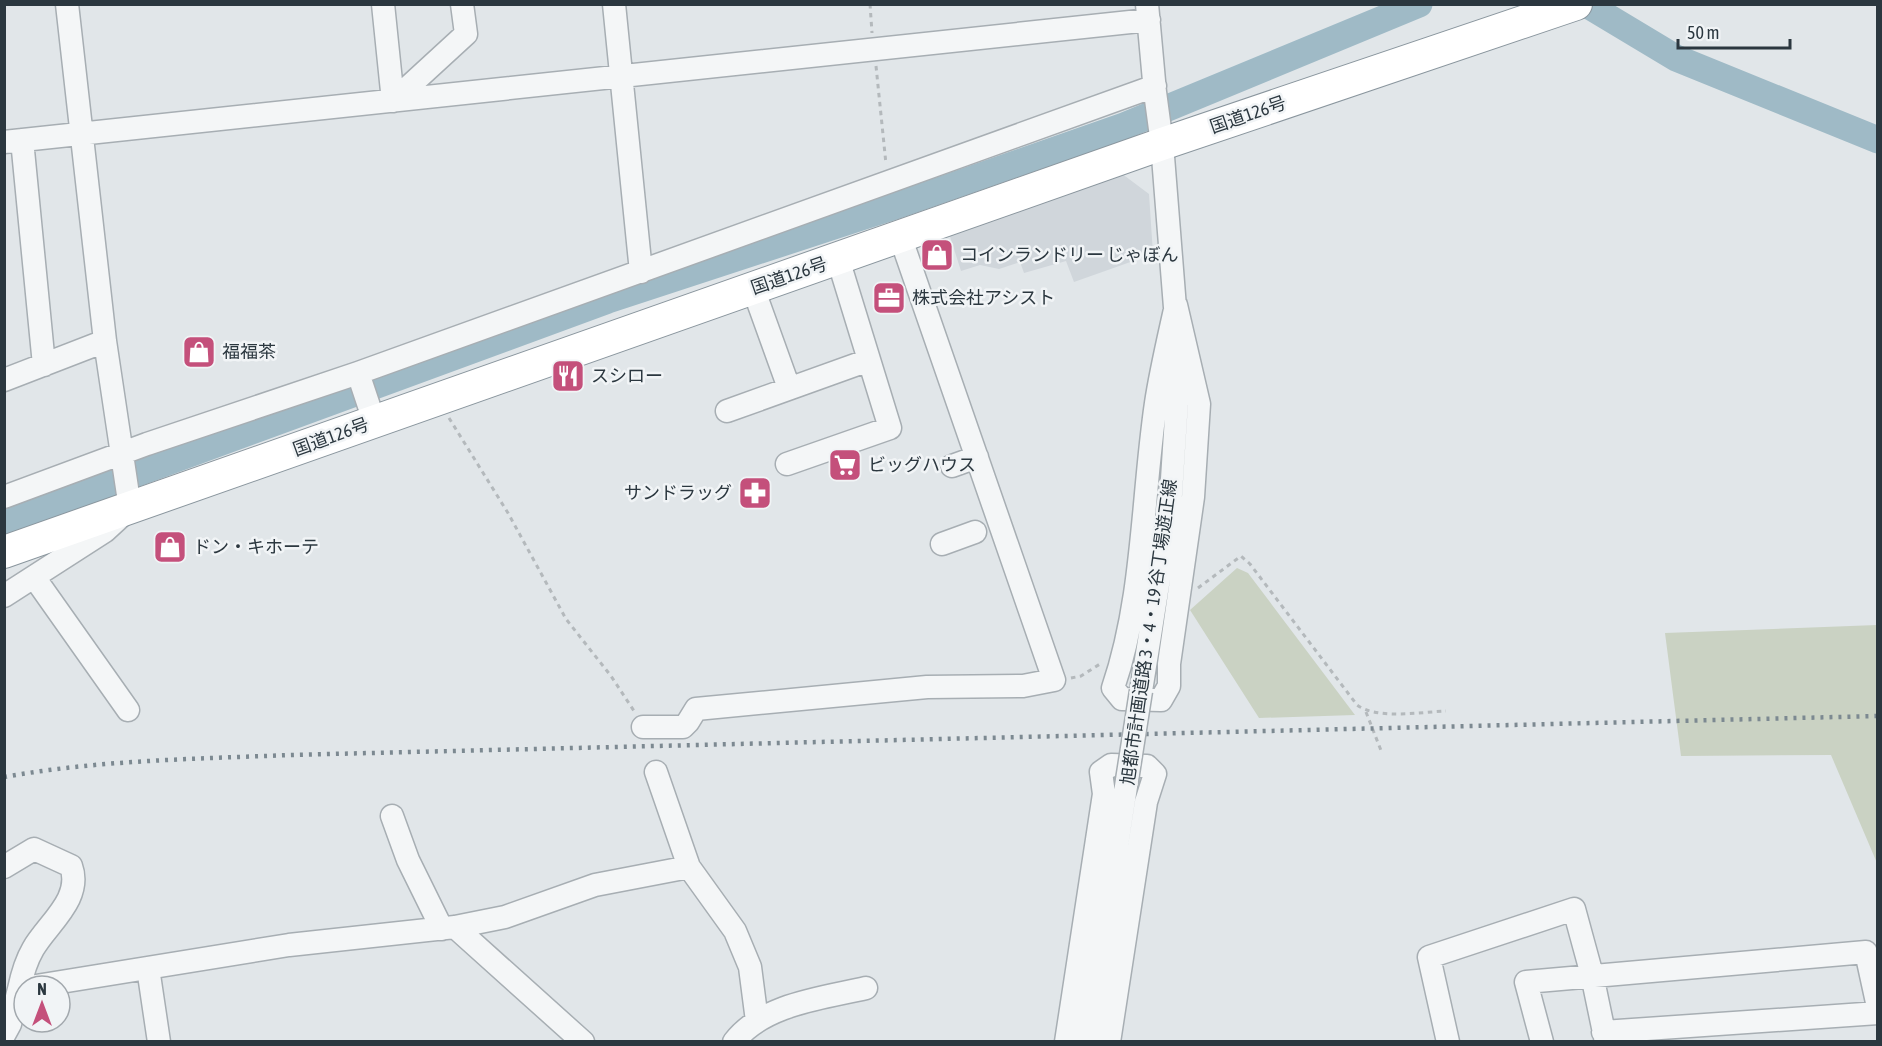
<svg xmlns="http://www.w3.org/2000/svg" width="1882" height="1046" viewBox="0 0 1882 1046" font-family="'Asap Condensed','Noto Sans JP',sans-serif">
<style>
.built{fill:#d0d6db}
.green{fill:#cad2c3}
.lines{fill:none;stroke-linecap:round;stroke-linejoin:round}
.river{stroke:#9fbac6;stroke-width:27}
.minor-casing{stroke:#a7aeb3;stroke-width:25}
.highway-casing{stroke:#8a969e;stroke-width:34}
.path{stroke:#b4b9bc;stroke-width:3;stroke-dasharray:4.5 4.5;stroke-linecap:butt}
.minor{stroke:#f4f6f7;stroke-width:22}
.highway{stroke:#fff;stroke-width:32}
.rail{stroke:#7c8991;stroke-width:4.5;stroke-dasharray:3 6;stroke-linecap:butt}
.minor-bridge-casing{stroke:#a7aeb3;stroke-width:25;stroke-linecap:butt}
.minor-bridge{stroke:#f4f6f7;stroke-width:22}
.labels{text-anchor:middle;stroke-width:5;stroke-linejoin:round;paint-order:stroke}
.street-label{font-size:18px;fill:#2b373f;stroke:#f1f4f6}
.poi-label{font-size:18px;fill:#2b373f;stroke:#f1f4f6;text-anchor:start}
</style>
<rect width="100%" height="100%" fill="#e1e6e9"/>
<path class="built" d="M1121,173L1149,194L1153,254L1074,282L1066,261L1024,273L1020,262L999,269L980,265L961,271L948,230Z"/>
<path class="green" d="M1237,568L1248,573L1355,715L1259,718L1190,610Z
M1877,625H1878L1877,863L1831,755L1681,756L1665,633Z"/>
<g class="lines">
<path class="river" d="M1586,4L1676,58L1878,140
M4,522L608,300L895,206L1124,126L1419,4"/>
<g class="minor-casing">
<path id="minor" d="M383,4L393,101
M614,4L641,272
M1147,4L1155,92L1162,144L1176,320
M393,101L466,34L462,4
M22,140L44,365
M4,142L1149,20
M753,288L789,388
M1176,305L1199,404L1193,497L1169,664V686L1161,700L1122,699L1113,688C1144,597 1142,498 1156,403C1161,370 1169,337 1176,305Z
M358,373L374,421
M4,380L105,341
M727,411L869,360
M787,464L890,428L838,259
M952,466L977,457
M4,497L147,444L358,373L1155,86
M942,544L975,532
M34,577L128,710
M4,596L105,531L130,508L105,341L67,4
M1141,691L1170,510L1177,402L1176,353
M643,727H683L688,722L696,709L927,687L1023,686L1054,680L900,236
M392,816L408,860L442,929
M4,867L34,849L71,866C83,899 47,924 33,949C26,961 22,975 19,989
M689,867L735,931L750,967L757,1021
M455,927L583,1042
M148,968L159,1042
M36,986L289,945L455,927L505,917L595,885L689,867L656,772
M1603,1032L1878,1013
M4,1035L10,1024L19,989L24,988
M734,1042C763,1004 823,998 866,988
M1066,1042L1104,794L1101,772L1111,765L1147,766L1155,774L1146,802L1109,1042
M1087,1042L1127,780
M1448,1042L1429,957L1574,909L1592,975L1606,1042
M1542,1042L1526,982L1866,952L1878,1007"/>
</g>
<g class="highway-casing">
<path id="highway" d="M4,552L1162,144L1576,4"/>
</g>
<path class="path" d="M870,4L872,33
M876,66L886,164
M449,418L508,513L566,619L611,676L634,711
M1198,588L1241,556L1250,564L1357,705C1378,720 1420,712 1446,711
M1071,678L1081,676L1100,664
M1366,712L1382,753"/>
<use href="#minor" class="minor"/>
<use href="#highway" class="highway"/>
<path class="rail" d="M4,777C98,760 195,759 289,755L1878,716"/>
<g class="minor-bridge-casing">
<path id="minor-bridge" d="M1127,780L1141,691"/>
</g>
<use href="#minor-bridge" class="minor-bridge"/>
</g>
<defs>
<g id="shop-square" transform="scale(1.725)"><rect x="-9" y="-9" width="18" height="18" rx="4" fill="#c4507b" stroke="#f1f4f6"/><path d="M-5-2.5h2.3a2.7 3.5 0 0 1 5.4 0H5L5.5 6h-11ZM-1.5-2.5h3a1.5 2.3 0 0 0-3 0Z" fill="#fff"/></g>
<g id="office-square" transform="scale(1.725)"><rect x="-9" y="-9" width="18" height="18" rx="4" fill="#c4507b" stroke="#f1f4f6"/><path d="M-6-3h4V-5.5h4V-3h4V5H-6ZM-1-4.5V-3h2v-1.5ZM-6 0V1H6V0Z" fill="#fff"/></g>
<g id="restaurant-square" transform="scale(1.725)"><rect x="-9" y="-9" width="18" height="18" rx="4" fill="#c4507b" stroke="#f1f4f6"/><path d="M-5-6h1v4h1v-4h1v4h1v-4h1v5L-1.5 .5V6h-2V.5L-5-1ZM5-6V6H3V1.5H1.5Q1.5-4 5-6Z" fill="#fff"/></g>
<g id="supermarket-square" transform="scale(1.725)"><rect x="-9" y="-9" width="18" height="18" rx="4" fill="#c4507b" stroke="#f1f4f6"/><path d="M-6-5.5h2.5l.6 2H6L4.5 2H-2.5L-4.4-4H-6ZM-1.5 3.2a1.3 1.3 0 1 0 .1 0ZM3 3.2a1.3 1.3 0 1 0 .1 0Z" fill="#fff"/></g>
<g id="pharmacy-square" transform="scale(1.725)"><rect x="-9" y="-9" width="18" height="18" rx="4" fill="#c4507b" stroke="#f1f4f6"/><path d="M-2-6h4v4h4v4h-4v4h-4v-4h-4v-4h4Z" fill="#fff"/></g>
</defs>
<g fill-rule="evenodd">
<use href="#shop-square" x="937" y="255"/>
<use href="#office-square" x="889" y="298"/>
<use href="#shop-square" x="199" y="352"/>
<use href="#restaurant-square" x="568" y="376"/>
<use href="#supermarket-square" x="845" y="465"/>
<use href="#pharmacy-square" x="755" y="493"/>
<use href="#shop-square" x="170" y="547"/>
</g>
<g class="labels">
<g class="street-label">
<text transform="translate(1248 115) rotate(-19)" y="6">国道126号</text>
<text transform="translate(789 276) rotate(-19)" y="6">国道126号</text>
<text transform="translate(331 437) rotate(-20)" y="6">国道126号</text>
<text transform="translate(1149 632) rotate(-82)" y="6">旭都市計画道路 3・4・19 谷丁場遊正線</text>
</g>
<g class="poi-label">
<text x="960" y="261">コインランドリー じゃぼん</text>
<text x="912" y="304">株式会社アシスト</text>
<text x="222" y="358">福福茶</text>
<text x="591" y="382">スシロー</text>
<text x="868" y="471">ビッグハウス</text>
<text x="732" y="499" text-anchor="end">サンドラッグ</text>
<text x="193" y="553">ドン・キホーテ</text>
</g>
</g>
<rect width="1882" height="1046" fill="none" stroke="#2b373f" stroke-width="12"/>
<g transform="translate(42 1004)"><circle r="28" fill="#f1f4f6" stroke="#a2a8ad" stroke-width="1.5"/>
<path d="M0-4.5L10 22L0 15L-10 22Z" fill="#c4507b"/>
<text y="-9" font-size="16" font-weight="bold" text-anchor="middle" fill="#2b373f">N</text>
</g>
<path d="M1678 39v9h112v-9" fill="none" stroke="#2b373f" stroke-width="3"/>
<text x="1687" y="39" font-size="18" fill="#2b373f" stroke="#f1f4f6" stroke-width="4.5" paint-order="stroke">50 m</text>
</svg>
